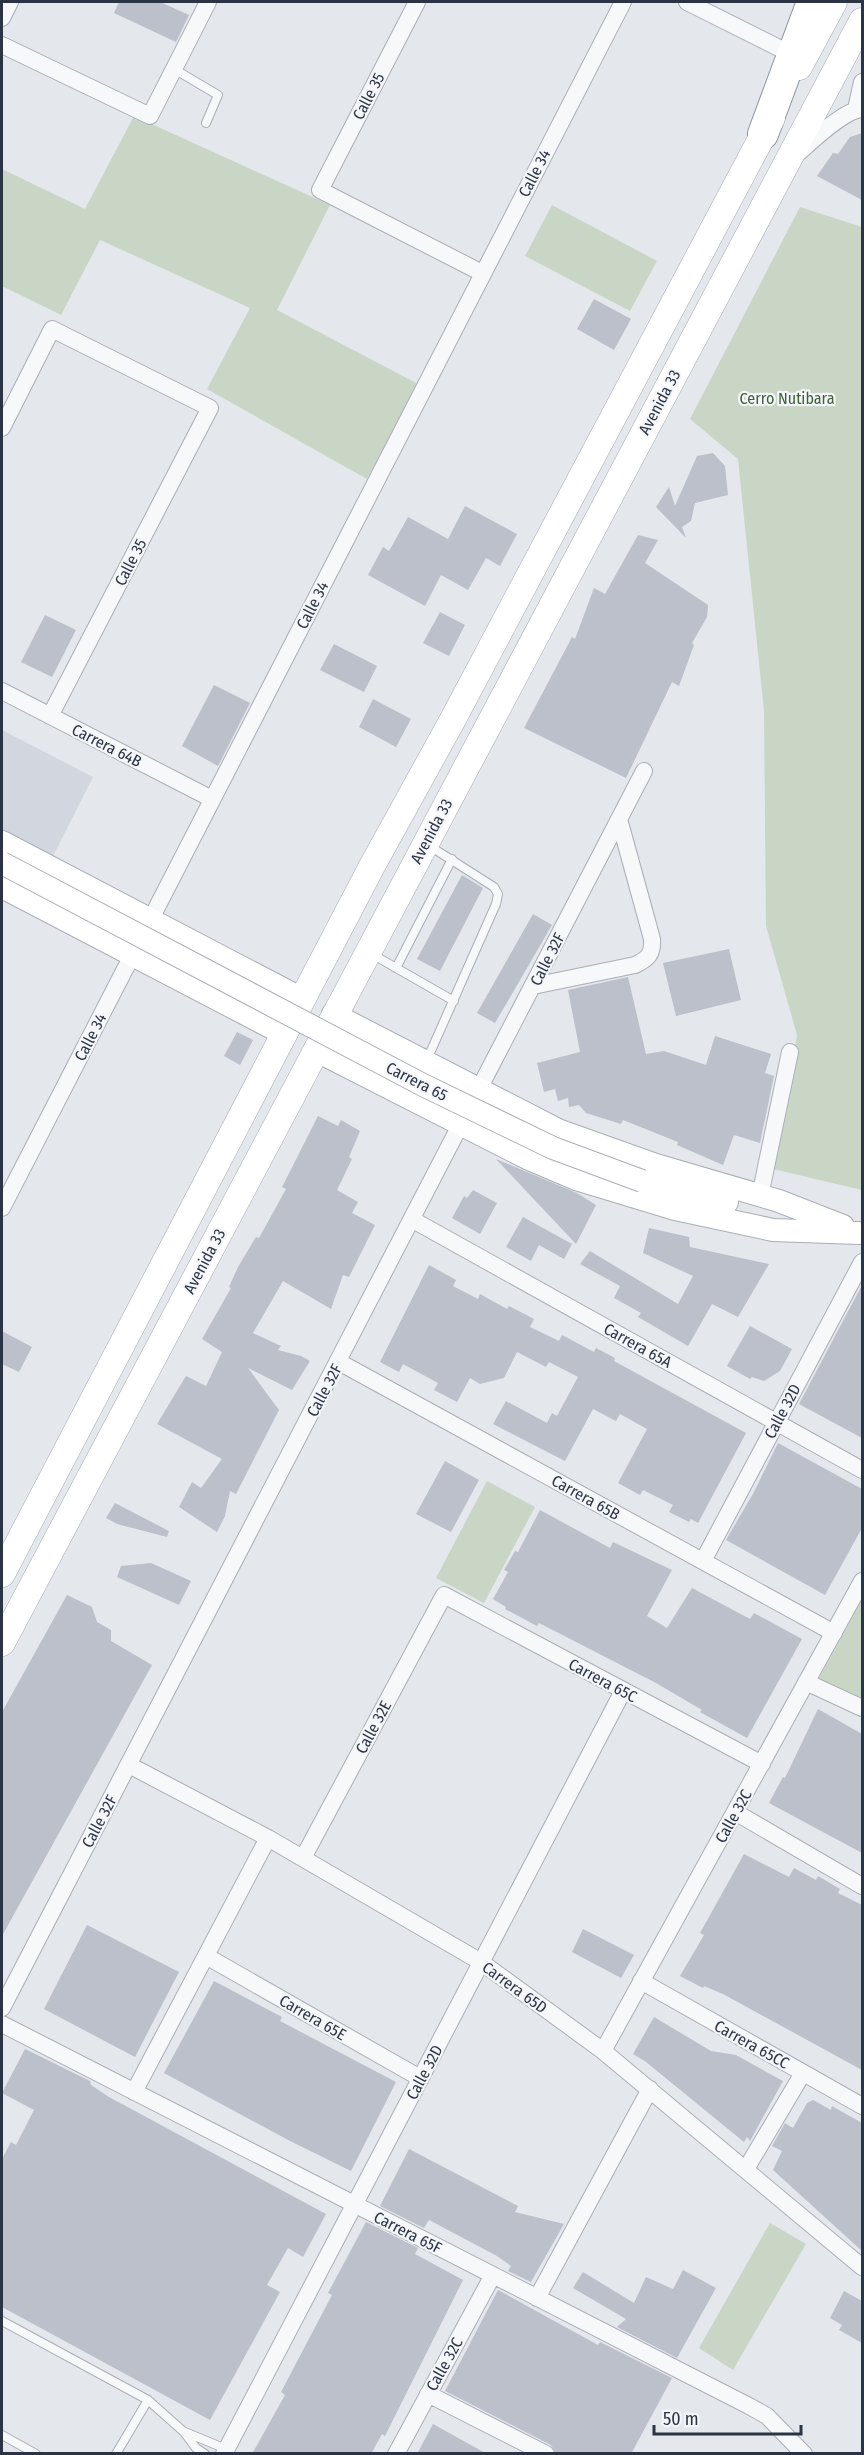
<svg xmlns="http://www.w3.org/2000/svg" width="864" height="2455" viewBox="0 0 864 2455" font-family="'Fira Sans Condensed',sans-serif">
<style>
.built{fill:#d2d6de}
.green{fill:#c9d6c5}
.building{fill:#bbc0ca}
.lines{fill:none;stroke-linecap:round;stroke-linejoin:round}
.lane-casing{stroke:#a9aeb7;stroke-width:10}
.street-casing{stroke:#a9aeb7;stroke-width:18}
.secondary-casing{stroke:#a9aeb7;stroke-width:24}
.primary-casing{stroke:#a3abb8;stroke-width:27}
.highway-casing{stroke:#8b94a3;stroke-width:32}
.lane{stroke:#f7f8fa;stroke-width:8}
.street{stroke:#f7f8fa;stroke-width:16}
.secondary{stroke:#fff;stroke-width:22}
.primary{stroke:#fff;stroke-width:26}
.highway{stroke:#fff;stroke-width:30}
.secondary-bridge-casing{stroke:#a9aeb7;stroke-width:24;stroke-linecap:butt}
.secondary-bridge{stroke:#fff;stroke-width:22}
.labels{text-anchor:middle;stroke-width:4.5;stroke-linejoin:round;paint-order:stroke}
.street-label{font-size:16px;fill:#2b3445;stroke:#f4f6f9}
.park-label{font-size:16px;fill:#3f6138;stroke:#f4f6f9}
</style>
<rect width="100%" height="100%" fill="#e4e7ec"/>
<path class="built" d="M2,730L93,777L53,856L2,829Z"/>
<path class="green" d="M134,116L330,205L277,310L418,384L367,479L207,389L250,308L100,240L61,315L2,286V169L85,209Z
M552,205L657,261L630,311L525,256Z
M800,207L862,227V1190L773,1169L797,1035L766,926L764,711L738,459L690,419Z
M487,1481L535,1507L484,1603L436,1578Z
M862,1599V1701L818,1680Z
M770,2223L806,2244L733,2370L699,2348Z"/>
<path class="building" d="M119,2H160L189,15L176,42L114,13Z
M862,133V200L817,176L833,153L838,154L850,137Z
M594,299L631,319L614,350L577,329Z
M713,453L725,466L728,495L695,503L691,521L682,527L686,538L656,507L669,487L675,506L697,456Z
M465,506L517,534L500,566L486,558L468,590L441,575L425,606L368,575L383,547L389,551L408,517L448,539Z
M638,535L658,540L645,563L708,605L707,617L692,643L694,645L679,686L672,682L626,778L524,728L572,637L575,639L594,588L605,594Z
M440,612L465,625L449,656L423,643Z
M45,615L76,630L52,677L21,662Z
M334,644L377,666L364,692L320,670Z
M214,685L250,703L218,766L182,746Z
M373,699L411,719L396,747L359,727Z
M462,875L483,888L440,971L417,959Z
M533,914L552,925L495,1023L477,1013Z
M729,949L741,1000L676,1016L663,963Z
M628,977L646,1054L664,1051L706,1065L715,1036L771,1054L765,1073L774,1076L760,1143L734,1135L723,1165L677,1145L678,1142L623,1120L621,1124L586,1113L579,1105L569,1107L568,1098L558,1101L555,1089L544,1092L537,1063L580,1052L568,990Z
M237,1032L253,1040L240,1065L224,1056Z
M318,1116L338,1126L341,1120L360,1131L349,1157L352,1159L337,1190L358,1202L352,1213L375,1225L349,1277L343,1275L331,1309L283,1281L253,1333L281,1346L278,1350L301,1356L310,1361L292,1390L248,1368L279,1410L236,1494L230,1491L225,1516L217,1532L179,1507L192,1482L201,1488L222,1459L157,1424L186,1376L206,1386L222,1352L202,1339L231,1288L229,1287L238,1267L256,1237L259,1238L286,1189L282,1187Z
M496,1159L577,1193L596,1205L576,1244Z
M473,1190L497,1203L480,1234L452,1218L464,1196L467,1198Z
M523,1217L572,1244L564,1259L539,1245L531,1261L506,1247Z
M649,1228L689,1237L690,1247L769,1264L738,1317L712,1304L688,1346L638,1317L641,1313L614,1298L620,1286L580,1264L590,1251L678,1304L693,1276L643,1253Z
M429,1265L456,1280L453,1286L478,1299L480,1294L507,1309L509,1306L534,1319L530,1327L559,1341L562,1335L594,1352L596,1348L615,1358L614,1361L746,1433L698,1523L691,1519L689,1522L669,1512L673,1505L643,1490L640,1495L618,1483L647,1429L620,1414L616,1421L593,1409L565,1461L493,1424L506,1401L547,1423L552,1413L557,1416L578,1377L549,1362L546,1367L517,1352L504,1378L480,1384L470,1378L457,1402L434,1390L438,1383L403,1364L399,1372L380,1362Z
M862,1285V1438L799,1404Z
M750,1326L792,1349L780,1371L764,1381L752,1377L750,1379L727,1366Z
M2,1331L32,1347L19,1372L2,1364Z
M778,1443L862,1489V1528L825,1595L726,1540L754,1492Z
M445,1461L479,1480L451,1532L416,1514Z
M115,1503L169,1531L167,1537L117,1524L106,1518Z
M540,1510L610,1548L613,1542L672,1570L647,1616L667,1628L692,1588L750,1619L754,1613L802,1639L747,1738L700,1712L702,1710L656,1683L539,1623L537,1626L505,1609L506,1607L493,1599L508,1572L504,1570L515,1551L518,1552Z
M151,1563L191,1581L179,1605L117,1577L121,1566Z
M67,1595L92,1607L97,1622L111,1630V1641L152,1665L2,1936V1712Z
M818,1709L862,1734V1853L769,1803L783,1777L785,1778Z
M744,1854L789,1877L794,1868L816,1880L818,1876L840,1889L838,1893L862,1905V2070L723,1994L704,1986L703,1988L680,1976L704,1935L700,1933Z
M87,1925L179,1972L135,2057L44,2009Z
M583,1929L634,1955L621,1978L572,1952Z
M214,1981L282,2017L280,2021L396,2082L351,2171L290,2141L164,2073Z
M654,2017L711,2051L736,2055L783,2081L750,2141L747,2137L744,2142L646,2062L633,2054Z
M25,2049L90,2081L91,2085L109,2097L326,2214L303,2257L288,2248L267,2285L280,2292L210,2420L2,2307V2159L11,2142L16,2145L34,2110L2,2093Z
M813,2100L831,2110L832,2106L862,2123V2251L773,2170L782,2151L772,2146L785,2123L793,2128L807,2103Z
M409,2149L518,2206L515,2212L564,2224L531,2282L508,2271L511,2266L497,2256L429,2220L424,2228L380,2206Z
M366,2222L418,2248L415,2254L463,2280L385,2436L382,2434L371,2454H252L285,2395L281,2392L332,2295L328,2293Z
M683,2270L716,2288L677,2358L617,2327L626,2319L573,2288L583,2272L634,2303L646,2277L673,2289Z
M498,2290L598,2345L600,2342L672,2378L631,2454H556L551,2445L445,2391Z
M844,2291L862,2301V2343L839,2330L842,2325L830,2318Z
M433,2424L487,2454H417Z"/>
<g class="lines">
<g class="lane-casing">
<path id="lane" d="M174,69L218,95L206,123
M370,953L454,1001
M396,968L452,859
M426,1062L496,904L498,894L494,887L428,845
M2,2321L148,2400L184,2432L196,2448L205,2454
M185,2432L226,2449
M2,2435L36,2454
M116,2454L148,2400"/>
</g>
<g class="street-casing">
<path id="street" d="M417,2L320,190L482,273
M687,2L799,58
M2,18L10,2
M2,45L150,116L208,2
M856,109L862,82
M797,154C812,141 844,110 862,109
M2,428L52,329L210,408L50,716
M2,691L212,799
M533,986L635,965C648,959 653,954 652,939L619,819
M760,1196L790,1052
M2,1208L623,2
M413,1220L862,1470
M339,1362L834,1633
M703,1561L862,1262
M806,1682L862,1708
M129,1765L268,1838L481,1962L603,2051L862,2267
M735,1812L862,1886
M303,1858L444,1595L762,1764
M206,1956L420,2078
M641,1981L862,2106
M2,2008L644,771
M2,2024L749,2406L767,2416L804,2454
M603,2051L862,1581
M134,2092L268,1838
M746,2169L803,2073
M537,2298L650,2089
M428,2394L546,2454
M224,2454L623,1691
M396,2454L493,2275"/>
</g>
<g class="secondary-casing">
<path id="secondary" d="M2,842L302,999
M2,887L284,1034
M333,1014L558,1130L656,1165L779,1201L843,1226
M315,1050L529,1159L576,1179L675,1209L773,1230L859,1233
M642,1181L727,1202"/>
</g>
<g class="primary-casing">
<path id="primary" d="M799,67L834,2
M2,1574L372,866L452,721L772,118
M2,1643L862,21"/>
</g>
<g class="highway-casing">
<path id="highway" d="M763,134L812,2"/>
</g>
<use href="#lane" class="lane"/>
<use href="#street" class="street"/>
<use href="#secondary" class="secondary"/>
<use href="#primary" class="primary"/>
<use href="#highway" class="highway"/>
<g class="secondary-bridge-casing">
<path id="secondary-bridge" d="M2,863L423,1085L553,1148L642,1181"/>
</g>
<use href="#secondary-bridge" class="secondary-bridge"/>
</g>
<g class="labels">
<g class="street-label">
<text transform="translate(368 96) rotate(-63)" y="6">Calle 35</text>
<text transform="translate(534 173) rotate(-63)" y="6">Calle 34</text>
<text transform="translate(659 402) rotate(-62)" y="6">Avenida 33</text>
<text transform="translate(130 562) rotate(-63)" y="6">Calle 35</text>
<text transform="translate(312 605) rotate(-63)" y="6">Calle 34</text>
<text transform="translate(107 745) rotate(27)" y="6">Carrera 64B</text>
<text transform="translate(431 831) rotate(-62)" y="6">Avenida 33</text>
<text transform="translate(547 959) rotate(-63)" y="6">Calle 32F</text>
<text transform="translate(90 1037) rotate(-63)" y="6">Calle 34</text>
<text transform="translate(417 1081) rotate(27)" y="6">Carrera 65</text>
<text transform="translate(204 1261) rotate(-62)" y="6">Avenida 33</text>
<text transform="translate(638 1345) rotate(29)" y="6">Carrera 65A</text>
<text transform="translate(324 1390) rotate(-62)" y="6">Calle 32F</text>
<text transform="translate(782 1411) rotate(-62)" y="6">Calle 32D</text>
<text transform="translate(586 1497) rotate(29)" y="6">Carrera 65B</text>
<text transform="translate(603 1680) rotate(28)" y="6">Carrera 65C</text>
<text transform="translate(373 1727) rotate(-62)" y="6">Calle 32E</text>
<text transform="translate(733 1816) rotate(-61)" y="6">Calle 32C</text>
<text transform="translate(99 1821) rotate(-62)" y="6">Calle 32F</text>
<text transform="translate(515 1987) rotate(36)" y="6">Carrera 65D</text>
<text transform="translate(313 2017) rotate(30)" y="6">Carrera 65E</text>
<text transform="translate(752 2044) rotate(29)" y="6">Carrera 65CC</text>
<text transform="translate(424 2072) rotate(-62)" y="6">Calle 32D</text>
<text transform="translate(408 2232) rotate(27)" y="6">Carrera 65F</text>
<text transform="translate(444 2364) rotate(-61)" y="6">Calle 32C</text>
</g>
<g class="park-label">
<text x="787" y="404">Cerro Nutibara</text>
</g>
</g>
<rect width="864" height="2455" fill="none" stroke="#2b3445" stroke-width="6"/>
<path d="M654 2425v9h147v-9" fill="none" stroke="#2b3445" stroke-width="3"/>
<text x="663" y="2425" font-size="18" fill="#2b3445" stroke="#f4f6f9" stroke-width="4.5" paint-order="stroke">50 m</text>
</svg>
